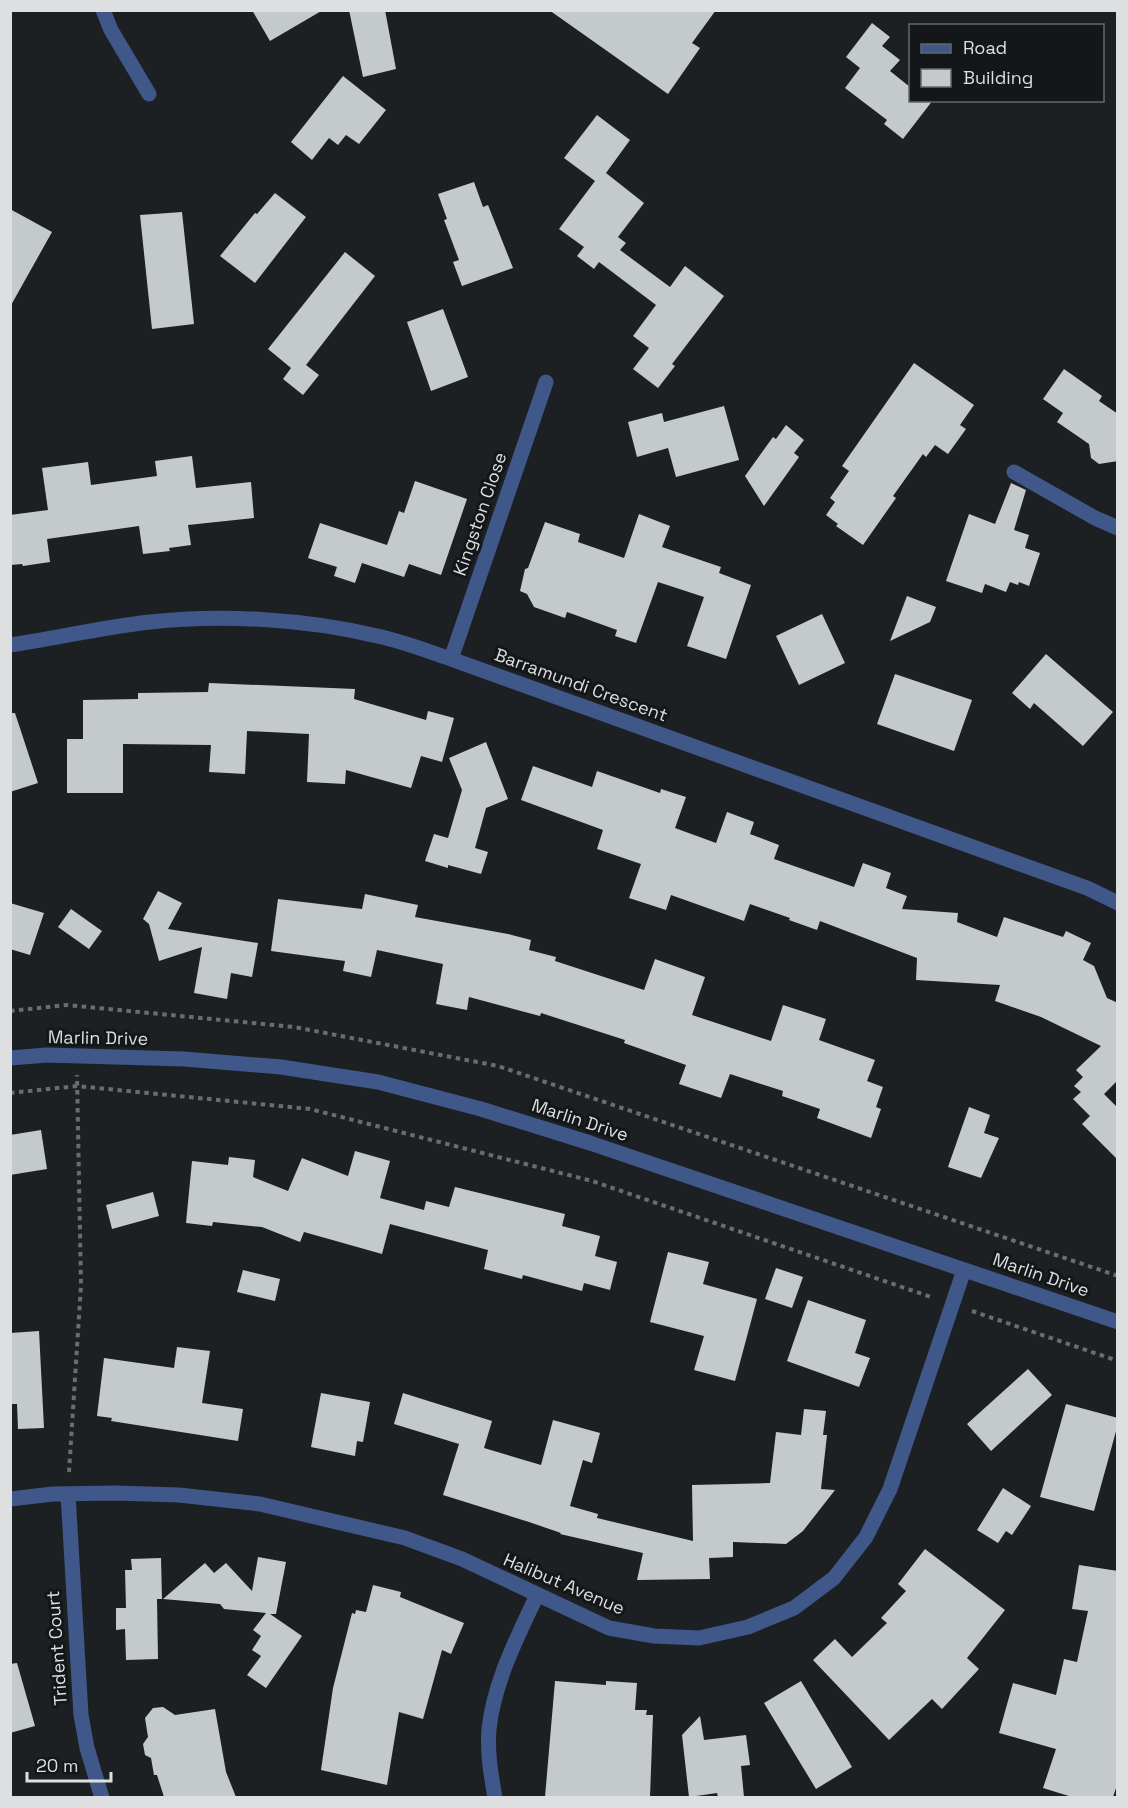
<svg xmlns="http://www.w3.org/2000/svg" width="1128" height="1808" viewBox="0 0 1128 1808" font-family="'Space Grotesk',sans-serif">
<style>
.building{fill:#c4caca}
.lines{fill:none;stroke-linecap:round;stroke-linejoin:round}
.path{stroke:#6a6d6e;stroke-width:4;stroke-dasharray:4.5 4.5;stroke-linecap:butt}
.minor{stroke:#405889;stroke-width:15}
.tertiary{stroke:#405889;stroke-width:15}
.labels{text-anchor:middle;stroke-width:6;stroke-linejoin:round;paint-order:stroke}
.street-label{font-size:18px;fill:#dddfe0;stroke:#141719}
</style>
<rect width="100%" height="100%" fill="#1d2022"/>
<path class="building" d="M252,10H323L270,41Z
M349,10H385L396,69L363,77Z
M549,10H716L692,43L700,48L668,94Z
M872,23L890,37L882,46L900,60L890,71L910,87V100H933L903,139L884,124L887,120L845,88L860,68L846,57Z
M343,76L386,110L359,144L346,135L338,145L329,138L312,160L291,142Z
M597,115L630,140L606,173L644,203L618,237L626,243L620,250L670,287L685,266L724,296L672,364L675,366L658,388L633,369L649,348L633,336L656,305L599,262L594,269L577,256L584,247L559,229L595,181L564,158Z
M474,182L483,207L488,205L513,268L462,286L453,262L459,260L444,220L447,219L438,194Z
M275,193L306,217L255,283L220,256L255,213L257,214Z
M10,209L52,232L10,307Z
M182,212L194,324L152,329L140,215Z
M345,252L375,276L306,365L319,375L303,395L283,379L291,368L268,349Z
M443,309L468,377L431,391L407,322Z
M914,363L974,405L960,425L966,429L948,454L935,445L926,457L923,454L893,496L896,498L863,545L836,526L838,524L826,515L835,502L830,498L849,471L842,466Z
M1064,369L1102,396L1099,401L1118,414V461L1099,464L1091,458L1089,444L1057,422L1063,413L1043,399Z
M724,406L739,460L676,477L668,448L637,457L628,422L662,413L664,422Z
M786,425L804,440L794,453L799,457L764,506L745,476L773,437L776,439Z
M192,456L196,488L251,482L254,518L188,525L191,545L169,548L170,551L143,554L139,526L47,539L50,562L23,566L22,564L10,565V515L48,510L42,468L88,462L91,485L157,476L155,461Z
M415,481L467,499L441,575L409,564L404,577L362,563L355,583L334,576L337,567L308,558L320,523L387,545L399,511L404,513Z
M1011,483L1026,490L1014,530L1029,535L1025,548L1040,553L1029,586L1019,582L1018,585L1010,582L1006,592L985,584L982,593L946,581L969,514L995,524Z
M639,514L670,526L662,547L721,567L719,573L751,585L726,659L687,646L704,597L658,582L636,643L615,636L617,630L567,612L565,618L534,607L527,594L520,591L525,569L528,568L545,522L580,534L578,542L624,558Z
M907,596L936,607L930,622L890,641Z
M822,614L845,663L799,685L776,636Z
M1046,654L1113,712L1083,746L1034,703L1030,709L1012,693Z
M895,674L972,700L954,751L877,724Z
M209,683L355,689L354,699L426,720L428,711L454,718L442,762L421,756L411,788L346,770L345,784L307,782L309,734L247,731L245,774L209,772L211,745L123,744V793H67V739H83V700L138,699V693L208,692Z
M10,713H15L38,783L10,792Z
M486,742L508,799L486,808L475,848L488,852L481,874L448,865V868L425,861L434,834L448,838L462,790L449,758Z
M533,766L592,787L597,771L660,793L661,789L686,797L675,828L716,843L727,812L754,822L750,834L779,845L774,859L854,887L863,863L891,873L886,888L907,896L902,909L958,913L957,922L997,937L1004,917L1063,937L1066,931L1091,943L1083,960L1094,966L1107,998L1118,1003V1080L1104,1094L1118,1108V1160L1082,1124L1090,1116L1073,1099L1081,1092L1074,1086L1083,1077L1076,1070L1101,1046L1041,1017L995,1001L1000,985L916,980L917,958L820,921L817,930L789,920L790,918L750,904L744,921L671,895L666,910L629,898L641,864L597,849L603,830L521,800Z
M158,891L182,903L168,929L258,943L252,977L231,973L227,999L194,993L202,947L159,961L149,924L143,919Z
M365,894L418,905L415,917L508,934L531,940L529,950L556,957L555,961L644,990L655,959L705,977L692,1015L771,1041L783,1005L826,1019L819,1040L875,1060L867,1081L883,1087L876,1107L881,1109L871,1138L817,1118L820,1109L782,1096L783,1091L730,1074L721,1098L679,1084L686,1065L624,1043L625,1040L541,1013L540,1016L469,997L467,1010L436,1004L443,964L377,950L371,977L343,971L345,961L271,951L278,899L362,909Z
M10,903L44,913L30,955L10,949Z
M71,909L102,931L89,949L58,927Z
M969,1107L990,1115L984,1133L999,1138L981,1178L948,1167Z
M41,1130L47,1169L10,1175V1135Z
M355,1151L390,1161L380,1198L424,1210L426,1201L449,1207L455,1187L565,1214L562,1226L600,1236L595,1256L617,1262L610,1290L584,1283L582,1291L523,1275L522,1279L484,1269L488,1250L390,1224L382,1254L304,1232L300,1242L262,1227L213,1222L212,1226L186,1223L192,1161L228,1165L229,1157L255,1160L253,1177L288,1191L302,1158L348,1176Z
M153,1192L159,1216L112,1229L106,1205Z
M668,1252L709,1262L703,1284L757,1299L735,1381L694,1370L704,1336L650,1322Z
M776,1268L803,1277L792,1308L765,1299Z
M243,1270L280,1279L275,1301L237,1292Z
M808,1300L866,1320L855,1353L870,1358L859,1387L787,1361Z
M39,1331L44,1428L18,1429L17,1404H10V1333Z
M177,1347L210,1351L202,1403L243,1409L238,1441L111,1421L112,1418L97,1416L104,1358L174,1368Z
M1028,1369L1052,1395L991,1451L967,1424Z
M321,1393L370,1402L363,1442L357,1441L355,1456L311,1447Z
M403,1393L492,1421L484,1448L541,1465L553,1420L600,1433L592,1463L583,1460L570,1506L598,1514L597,1518L693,1541L692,1485L770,1483L776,1432L801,1435L804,1409L826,1411L823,1435H827L821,1489L835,1490L803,1531L786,1544L733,1542V1557L709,1558L710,1579L637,1580L643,1553L560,1534L561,1533L529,1522L443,1495L459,1444L394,1424Z
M1066,1404L1118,1418V1424L1094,1511L1040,1497Z
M1003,1488L1031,1506L1012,1535L1006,1531L998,1543L977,1530Z
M925,1549L1005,1610L967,1658L979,1669L942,1709L932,1699L889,1740L813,1660L835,1639L852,1657L887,1623L881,1618L906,1591L898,1584Z
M258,1557L286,1562L276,1614H270L302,1636L266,1688L247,1675L261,1656L252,1650L261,1636L253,1630L266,1613L224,1609L220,1604L163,1599L205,1563L214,1573L226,1563L252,1591Z
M161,1558L162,1599H157L158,1659L126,1660L125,1629L116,1630V1608H126L125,1570H132L131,1559Z
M1079,1565L1118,1571V1782L1113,1797H1072L1043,1788L1056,1749L999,1733L1013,1683L1056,1695L1064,1659L1077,1662L1088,1611L1072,1609Z
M373,1585L401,1592L400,1597L464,1623L451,1654L442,1650L423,1719L399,1712L387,1785L321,1770L333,1688L352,1613L355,1614L356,1610L366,1612Z
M17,1663L35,1726L10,1733V1664Z
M555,1681L606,1685V1681L637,1683L635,1710H647L646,1715H653L650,1797H545Z
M801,1681L852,1767L816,1789L764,1703Z
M163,1707L175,1715L215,1709L226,1772L236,1797H164L157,1775H154L151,1758L145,1755L143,1744L148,1737L145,1718L153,1708Z
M700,1716L704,1740L746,1735L750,1765L741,1766L744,1797H718L717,1793L689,1797L682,1735Z"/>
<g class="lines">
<path class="path" d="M10,1011L67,1005L294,1027L498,1066L1118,1276
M10,1093L77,1086L310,1109L592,1181L934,1298
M972,1311L1118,1361
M69,1472L81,1285L77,1075"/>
<path class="minor" d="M103,10L111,30L149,94
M1014,472L1095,518L1118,528
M10,645C57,638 104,627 150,622C222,614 307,619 377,636C402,641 427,651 451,659L1087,888L1118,903
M451,659L546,382
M68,1494L81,1715L87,1748L102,1798
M10,1499L53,1494L115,1493L179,1495L260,1504L405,1538L462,1559L609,1628L654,1636L699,1638L748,1627L794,1608L834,1578L866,1537L890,1489L964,1270
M495,1798C491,1775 487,1752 489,1729C494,1682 517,1638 537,1595"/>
<path class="tertiary" d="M10,1058L47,1055L184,1059L281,1067L378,1082L481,1109L590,1143L1118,1322"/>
</g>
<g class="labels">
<g class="street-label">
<text transform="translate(480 514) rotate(-71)" y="6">Kingston Close</text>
<text transform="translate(581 685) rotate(20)" y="6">Barramundi Crescent</text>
<text transform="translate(98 1038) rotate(1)" y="6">Marlin Drive</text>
<text transform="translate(580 1120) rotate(18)" y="6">Marlin Drive</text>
<text transform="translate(1041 1275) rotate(19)" y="6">Marlin Drive</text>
<text transform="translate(564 1584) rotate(23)" y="6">Halibut Avenue</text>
<text transform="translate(57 1648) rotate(-94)" y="6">Trident Court</text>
</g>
</g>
<rect width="1128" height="1808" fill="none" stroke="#dddfe0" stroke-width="24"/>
<rect x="909" y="24" width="195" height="78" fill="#141719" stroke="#646769" stroke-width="1.5"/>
<rect x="921" y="44" width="30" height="9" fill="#405889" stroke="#646769" stroke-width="1.5"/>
<text x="963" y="54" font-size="18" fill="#dddfe0">Road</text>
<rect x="921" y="69" width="30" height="18" fill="#c4caca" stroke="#646769" stroke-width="1.5"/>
<text x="963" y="84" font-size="18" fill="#dddfe0">Building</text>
<path d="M27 1772v9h84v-9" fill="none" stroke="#dddfe0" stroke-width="3"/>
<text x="36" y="1772" font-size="18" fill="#dddfe0" stroke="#141719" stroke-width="4.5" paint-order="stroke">20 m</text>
</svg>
